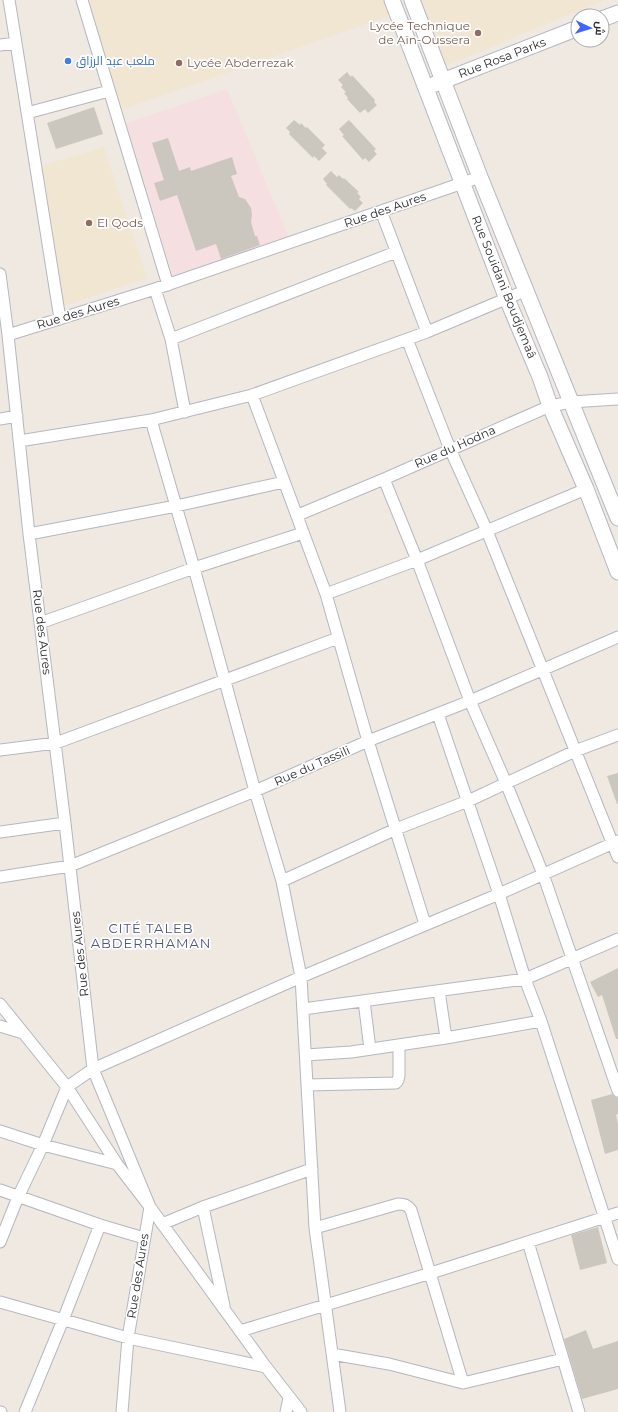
<svg xmlns="http://www.w3.org/2000/svg" width="618" height="1412" viewBox="0 0 618 1412" font-family="Montserrat,Cairo,sans-serif">
<style>
.education{fill:#f0e6d1}
.medical{fill:#f5dfe0}
.building{fill:#cbc7bf}
.lines{fill:none;stroke-linecap:round;stroke-linejoin:round}
.minor-casing{stroke:#b4b7c1;stroke-width:13}
.secondary-casing{stroke:#b4b7c1;stroke-width:17}
.minor{stroke:#fff;stroke-width:11}
.secondary{stroke:#fff;stroke-width:15}
.education-dot{fill:#8d6e63;stroke:#fff;stroke-width:1.5}
.shop-dot{fill:#3f7fe0;stroke:#fff;stroke-width:1.5}
.labels{text-anchor:middle;stroke-width:3.5;stroke-linejoin:round;paint-order:stroke}
.education-label{font-size:12px;fill:#785e54;stroke:#fff;text-anchor:start}
.street-label{font-size:12px;fill:#2e2e2e;stroke:#fff}
.shop-label{font-size:12px;fill:#366cbe;stroke:#fff;text-anchor:start}
.neighbourhood-label{font-size:13px;letter-spacing:1px;fill:#4d5680;stroke:#fff}
</style>
<rect width="100%" height="100%" fill="#efe9e1"/>
<path class="education" d="M85,0H385L391,15L118,111Z
M418,0H605L445,66Z
M104,147L147,278L63,306L38,167Z"/>
<path class="medical" d="M227,89L289,238L260,246L174,278L124,124Z"/>
<path class="building" d="M347,72L351,77L352,75L375,100L374,102L377,105L368,113L365,109L360,113L347,99L348,98L344,93L346,92L341,87L343,85L338,80Z
M94,107L103,134L56,149L47,123Z
M294,120L300,125L301,123L306,128L307,127L325,145L322,148L327,153L319,161L314,156L313,158L289,134L290,132L286,128Z
M349,120L376,149L374,151L377,154L369,162L365,158L363,160L342,136L344,135L339,129Z
M168,138L179,171L190,167L191,171L232,157L237,174L231,176L239,197L245,199L251,208L252,215L251,222L255,236H257L260,245L221,259L216,244L196,251L177,195L160,201L154,183L164,180L152,143Z
M331,171L337,177L339,175L343,179L344,178L359,192L357,193L361,197L359,199L363,203L355,211L351,208L350,209L326,185L327,184L323,179Z
M618,773V804H617L607,776Z
M618,968V1039H616L602,995L598,997L590,982Z
M612,1094L614,1096L618,1098V1114L616,1115L618,1124V1150L605,1154L591,1100Z
M598,1227L607,1263L580,1270L571,1235Z
M586,1330L593,1349L618,1341V1389L582,1399L564,1339Z"/>
<g class="lines">
<g class="minor-casing">
<path id="minor" d="M9,0L16,43
M82,0L168,285
M0,45L16,43L60,319
M27,113L109,91
M381,211L427,332
M0,274L8,335
M155,289L171,339L185,412
M171,339L396,252
M407,339L450,449L487,531L618,857
M252,395L326,594L368,741L425,924
M0,419L17,416
M151,420L194,568L255,791L282,881L301,977L315,1228L340,1412
M19,441L151,420L252,395L427,332L527,290
M384,479L417,560L470,701L506,783L543,874L618,1091
M298,515L384,479L550,406L571,402L618,399
M29,534L176,506L284,482
M326,594L417,560L586,489
M40,623L194,568L303,533
M438,714L499,894L525,979L541,1021L618,1259
M0,750L56,743L338,638
M0,832L65,823
M0,877L70,866L255,791L368,741L470,701L618,637
M282,881L396,829L468,801L575,751L618,735
M439,991L446,1038
M364,1001L370,1049
M0,1004L67,1087L117,1164L150,1207L266,1367L301,1412
M303,1009L525,979L618,939
M0,1026L23,1033
M306,1055L351,1052L446,1038L541,1021
M307,1085L396,1083L398,1080L399,1076V1045
M0,1131L43,1145L117,1164
M0,1190L100,1225L144,1238
M203,1207L224,1306
M162,1224L203,1207L312,1169
M315,1228L398,1204C405,1204 407,1205 411,1210L463,1383
M0,1242L18,1197L43,1145L67,1087L93,1069L301,977L499,894L618,841
M528,1242L579,1412
M0,1302L128,1338L266,1367
M240,1331L431,1273L618,1213
M332,1354L389,1364L463,1383L563,1359
M0,1412H1
M25,1412L63,1320L100,1225
M122,1412L128,1338L150,1207L93,1069L65,823L29,534L8,335L155,289L480,177
M286,1412L289,1398"/>
</g>
<g class="secondary-casing">
<path id="secondary" d="M392,0L507,299L540,377L550,406L586,489L618,572
M412,0L480,177L618,518
M602,19L618,13
M435,84L578,28"/>
</g>
<use href="#minor" class="minor"/>
<use href="#secondary" class="secondary"/>
</g>
<g class="education-dot">
<circle cx="478" cy="33" r="4"/>
<circle cx="179" cy="63" r="4"/>
<circle cx="89" cy="223" r="4"/>
</g>
<circle class="shop-dot" cx="68" cy="61" r="4"/>
<g class="labels">
<g class="education-label">
<text x="470" y="30" text-anchor="end">Lycée Technique<tspan x="470" dy="14">de Aïn-Oussera</tspan></text>
<text x="187" y="67">Lycée Abderrezak</text>
<text x="97" y="227">El Qods</text>
</g>
<g class="street-label">
<text transform="translate(502 58) rotate(-21)" y="4">Rue Rosa Parks</text>
<text transform="translate(385 210) rotate(-19)" y="4">Rue des Aures</text>
<text transform="translate(504 287) rotate(68)" y="4">Rue Souidani Boudjemaâ</text>
<text transform="translate(78 313) rotate(-17)" y="4">Rue des Aures</text>
<text transform="translate(455 447) rotate(-24)" y="4">Rue du Hodna</text>
<text transform="translate(42 632) rotate(83)" y="4">Rue des Aures</text>
<text transform="translate(312 766) rotate(-24)" y="4">Rue du Tassili</text>
<text transform="translate(80 954) rotate(-96)" y="4">Rue des Aures</text>
<text transform="translate(138 1276) rotate(-81)" y="4">Rue des Aures</text>
</g>
<g class="shop-label">
<text x="76" y="65">ملعب عبد الرزاق</text>
</g>
<g class="neighbourhood-label">
<text x="151" y="933">CITÉ TALEB<tspan x="151" dy="15">ABDERRHAMAN</tspan></text>
</g>
</g>
<g transform="translate(590 28) rotate(94)"><circle r="19" fill="#ffffff" stroke="#ababab"/>
<path d="M0-3L7 15L0 10L-7 15Z" fill="#4264fb"/>
<text y="-6" font-size="11" font-weight="bold" text-anchor="middle" fill="#2e2e2e">ش</text>
</g>
</svg>
